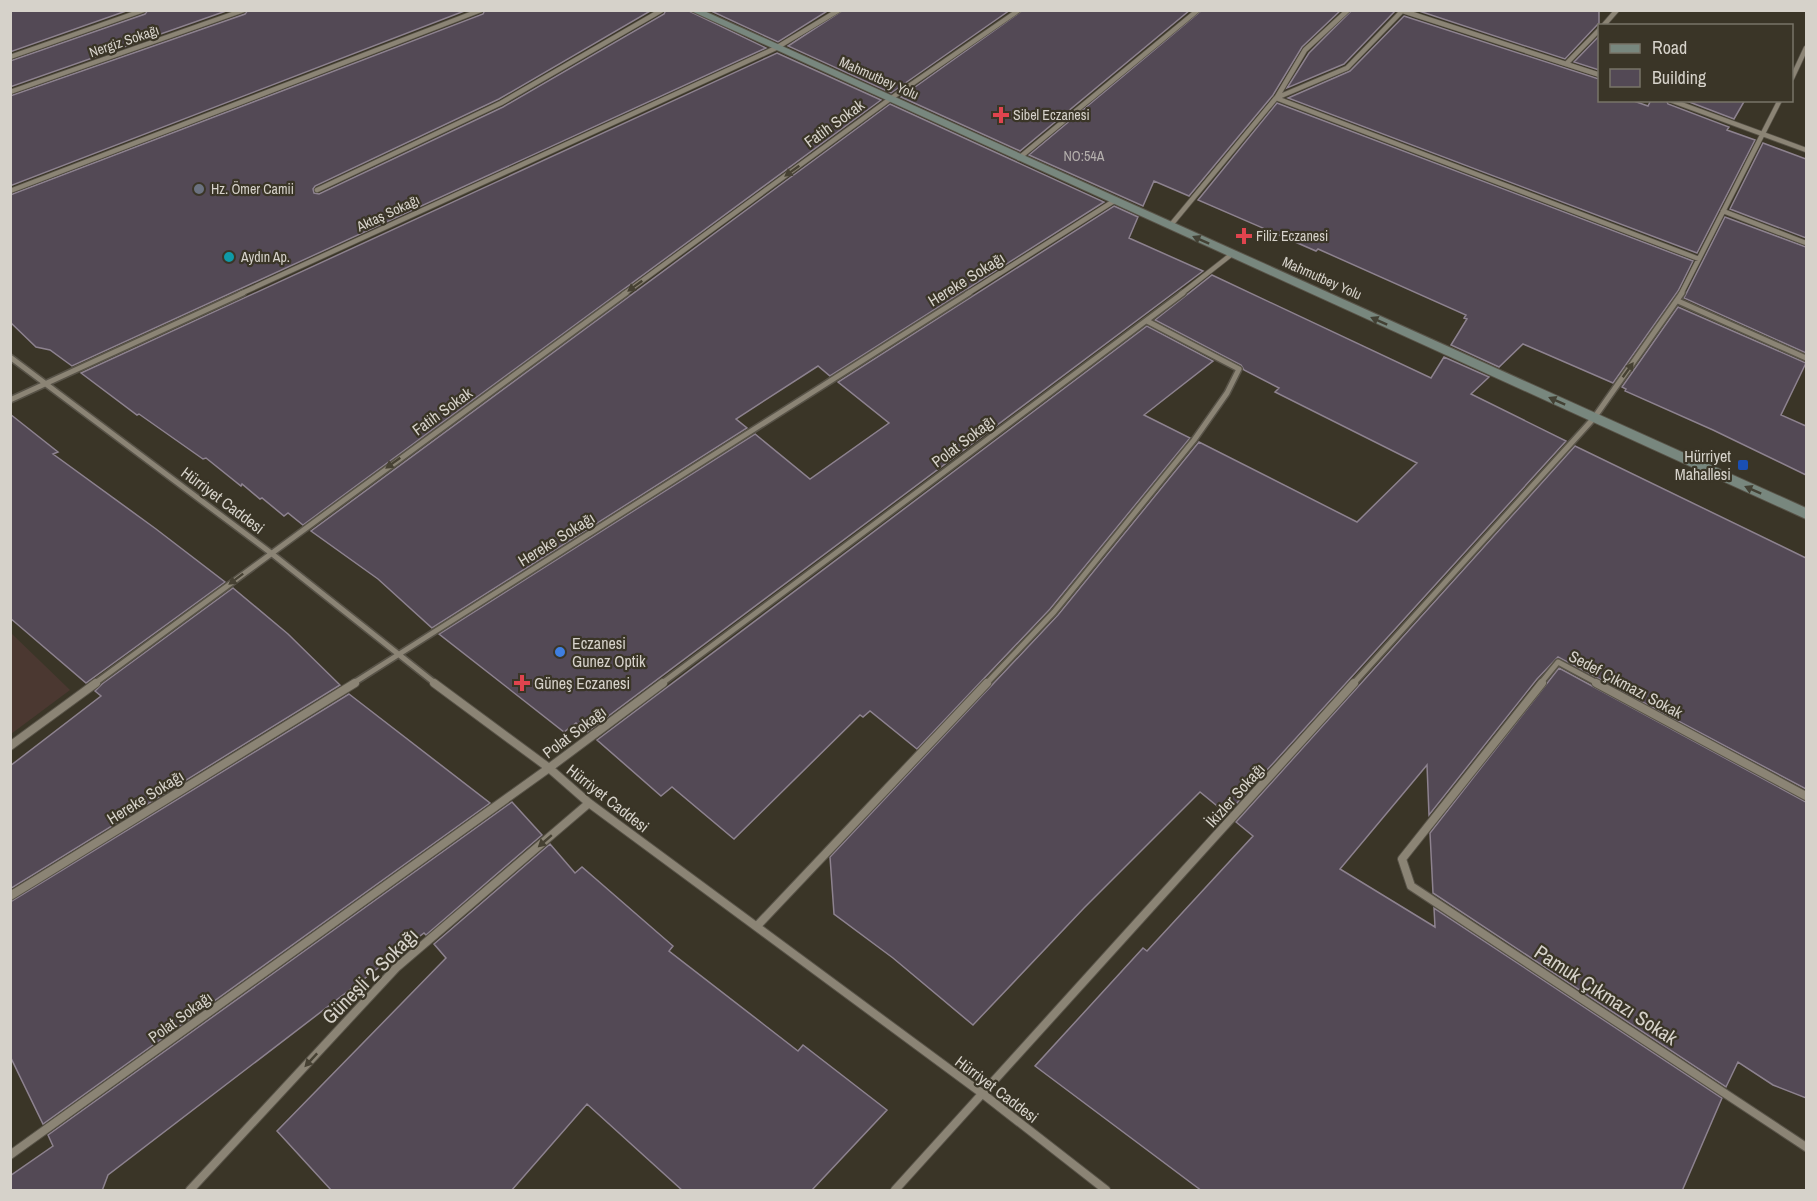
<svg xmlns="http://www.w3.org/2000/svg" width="1817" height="1201" viewBox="0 0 1817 1201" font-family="'Archivo Narrow',sans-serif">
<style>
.education{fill:#4b3831}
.building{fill:#534955;stroke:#8d828f;stroke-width:1.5}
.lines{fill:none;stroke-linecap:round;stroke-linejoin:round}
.street-far2-casing{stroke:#585348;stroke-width:6}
.street-far1-casing{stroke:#585348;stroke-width:8}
.street-casing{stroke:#585348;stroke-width:10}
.secondary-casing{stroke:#585348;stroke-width:2}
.street-far2{stroke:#8b8475;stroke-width:4.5}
.street-far1{stroke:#8b8475;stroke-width:5}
.street{stroke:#8b8475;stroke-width:8}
.secondary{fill:#78877e;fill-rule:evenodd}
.oneway{fill:#464133}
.oneway2{fill:#434134}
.health-dot{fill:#e0444e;stroke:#3a3527;stroke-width:2}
.worship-dot{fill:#6b7280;stroke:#3a3527;stroke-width:2}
.culture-dot{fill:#0f9aa8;stroke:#3a3527;stroke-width:2}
.transit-dot{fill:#1a4fb4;stroke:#3a3527;stroke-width:2}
.shop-dot{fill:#3f7fe0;stroke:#3a3527;stroke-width:2}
.labels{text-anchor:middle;stroke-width:4.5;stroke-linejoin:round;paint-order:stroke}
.far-street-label{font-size:14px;fill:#d6d2ca;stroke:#3a3527}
.far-poi-label{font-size:14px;fill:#d6d2ca;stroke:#3a3527;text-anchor:start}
.number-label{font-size:14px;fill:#b5b0ad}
.street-label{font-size:16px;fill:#d6d2ca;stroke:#3a3527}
.poi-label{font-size:16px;fill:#d6d2ca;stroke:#3a3527;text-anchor:start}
.near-street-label{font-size:20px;fill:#d6d2ca;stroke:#3a3527}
</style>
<rect width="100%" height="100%" fill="#3a3527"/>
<path class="education" d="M11,633L70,690L11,734H10Z"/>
<path class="building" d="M10,10H129L10,52Z
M148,10H229L10,87V61L145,14Z
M248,10H467L10,186V96L245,14Z
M485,10H652L499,99L315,186L313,189L314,193L319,194L503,107L664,14L666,10H687L766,48L72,366L50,350L36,347L10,322V195L483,14Z
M709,10H829L778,42Z
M843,10H1010L891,93L788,46Z
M1023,10H1190L1020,151L901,97Z
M1202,10H1341L1302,47L1273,95L1189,196L1154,181L1143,206L1029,155Z
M1352,10H1396L1344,64L1287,88L1309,53Z
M1416,10H1599V23L1565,59Z
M1404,16L1599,79V100H1631L1648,106L1651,100H1666L1668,104L1729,127L1727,130L1755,140L1697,253L1288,98L1350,71Z
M1599,36V70L1574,62Z
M777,53L881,100L303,525L288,513L284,516L262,498L260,499L242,484L241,486L206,458L203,459L139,414L137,415L81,373Z
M1684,100H1745L1734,119Z
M1277,103L1693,261L1678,291L1613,383L1523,344L1499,367L1451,345L1467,319L1464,318L1466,315L1318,249L1316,251L1198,200Z
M890,104L1104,202L830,376L818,366L736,419L747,428L432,628L378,579L311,531Z
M1763,143L1806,159V238L1730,209Z
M1114,206L1138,217L1129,238L1203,271L587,732L576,723L564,732L439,634L755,434L810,479L889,423L838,382Z
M1725,217L1806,247V353L1684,298Z
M1212,275L1431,378L1444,357L1489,377L1471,394L1566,441L1227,814L1200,792L1084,908L973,1025L893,958L834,914L830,857L1058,615L1199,442L1357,522L1417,463L1275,392L1279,388L1244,370L1241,365L1155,320Z
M1678,307L1806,363L1781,415L1806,426V475L1713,430L1625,391L1626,389L1622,387Z
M1147,326L1213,361L1144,415L1190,438L1050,609L917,749L870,711L863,717L860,715L734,839L672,787L661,796L597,740Z
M10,414L58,452L53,454L156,529L225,582L86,683L10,618Z
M1575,446L1806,558V789L1558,657L1537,679L1429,815L1427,765L1340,869L1435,927L1434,908L1722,1098L1682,1191H1202L1035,1066L1143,948L1147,951L1253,836L1236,822Z
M233,588L288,634L340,685L10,889V766L101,696L95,691L102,684Z
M1559,668L1806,802V1098L1773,1085L1738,1062L1726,1087L1433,893L1430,833Z
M349,694L490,803L43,1124L10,1056V902Z
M512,802L542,835L426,935L424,933L108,1175L102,1191H10V1176L53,1146L48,1135Z
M550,844L575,873L582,867L673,946L669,951L798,1051L803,1045L887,1110L811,1191H683L587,1104L511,1191H332L277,1131L446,958L434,944Z"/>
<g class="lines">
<g class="street-far2-casing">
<path id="street-far2" d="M1403,11L1600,75
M1603,26L1617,10
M10,57L144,10
M1567,63L1600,29
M1792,78L1806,48
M10,92L244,10
M1277,97L1305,50L1348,10
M1276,98L1699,259
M1670,100L1806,150
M1019,158L1198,10
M317,190L501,103L662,10
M10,191L481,10
M1723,211L1806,243
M1170,226L1276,98L1347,68L1403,10
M240,294L776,48L839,10
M624,294L890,99L1019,10
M967,294L1114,201
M1181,294L1232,254
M1681,294L1780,100"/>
</g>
<g class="street-far1-casing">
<path id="street-far1" d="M1678,301L1806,358
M10,357L271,553L436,684
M10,400L243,293
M94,684L626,293
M352,684L969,293
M661,684L1183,293
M986,684L1054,612L1194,440L1227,393L1239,369L1147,321
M1353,684L1594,418L1682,293
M1540,684L1558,662L1599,684"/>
</g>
<g class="street-casing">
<path id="street" d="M434,683L549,768L589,803L983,1094L1106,1190
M1542,683L1402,859L1411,886L1806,1147
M1596,683L1806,796
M10,746L96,683
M10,896L355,683
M757,926L987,683
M10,1155L549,768L663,683
M190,1190L396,968L589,803
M895,1190L1354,683"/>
</g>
<g class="secondary-casing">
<path id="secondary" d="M689,10H702L1806,508V519Z"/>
</g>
<use href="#street-far2" class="street-far2"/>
<use href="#street-far1" class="street-far1"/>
<use href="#street" class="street"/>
<use href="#secondary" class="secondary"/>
</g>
<defs><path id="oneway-solid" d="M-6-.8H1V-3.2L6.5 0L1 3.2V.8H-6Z" transform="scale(1.5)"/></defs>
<g class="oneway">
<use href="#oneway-solid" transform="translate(792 171) rotate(144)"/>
<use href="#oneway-solid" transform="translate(635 286) rotate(144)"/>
<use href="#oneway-solid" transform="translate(1628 370) rotate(-54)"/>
<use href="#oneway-solid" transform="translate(393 463) rotate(144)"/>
<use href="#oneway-solid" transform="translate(236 579) rotate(143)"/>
<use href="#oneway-solid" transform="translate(545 841) rotate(139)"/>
<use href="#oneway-solid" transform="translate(311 1060) rotate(133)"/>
</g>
<g class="oneway2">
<use href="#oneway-solid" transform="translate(1201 240) rotate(-156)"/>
<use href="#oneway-solid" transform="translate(1379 321) rotate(-156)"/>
<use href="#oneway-solid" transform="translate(1557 401) rotate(-156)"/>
<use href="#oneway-solid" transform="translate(1753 490) rotate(-156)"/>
</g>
<g class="health-dot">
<path d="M998 106h6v6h6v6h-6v6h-6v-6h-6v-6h6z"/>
<path d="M1241 227h6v6h6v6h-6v6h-6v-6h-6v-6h6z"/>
<path d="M519 674h6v6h6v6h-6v6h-6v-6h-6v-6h6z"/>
</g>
<circle class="worship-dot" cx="199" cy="189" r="6"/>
<circle class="culture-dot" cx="229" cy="257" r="6"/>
<rect class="transit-dot" x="1737" y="459" width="12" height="12" rx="3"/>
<circle class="shop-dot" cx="560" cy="652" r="6"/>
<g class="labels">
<g class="far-street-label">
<text transform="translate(124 41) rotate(-19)" y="5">Nergiz Sokağı</text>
<text transform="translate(879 78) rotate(24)" y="5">Mahmutbey Yolu</text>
<text transform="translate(388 213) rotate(-25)" y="5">Aktaş Sokağı</text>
<text transform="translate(1322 278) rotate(24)" y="5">Mahmutbey Yolu</text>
</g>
<g class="far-poi-label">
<text x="1013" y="120">Sibel Eczanesi</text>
<text x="211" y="194">Hz. Ömer Camii</text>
<text x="1256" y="241">Filiz Eczanesi</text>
<text x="241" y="262">Aydın Ap.</text>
</g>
<g class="number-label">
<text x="1084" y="161">NO:54A</text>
</g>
<g class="street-label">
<text transform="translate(834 123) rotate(-36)" y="6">Fatih Sokak</text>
<text transform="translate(966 279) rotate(-32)" y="6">Hereke Sokağı</text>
<text transform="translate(442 411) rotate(-36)" y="6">Fatih Sokak</text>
<text transform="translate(963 441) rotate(-37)" y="6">Polat Sokağı</text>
<text transform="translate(223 500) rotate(37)" y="6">Hürriyet Caddesi</text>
<text transform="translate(556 539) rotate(-32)" y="6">Hereke Sokağı</text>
<text transform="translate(1626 684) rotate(28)" y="6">Sedef Çıkmazı Sokak</text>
<text transform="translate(574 732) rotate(-37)" y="6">Polat Sokağı</text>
<text transform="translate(1235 795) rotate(-48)" y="6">İkizler Sokağı</text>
<text transform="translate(145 797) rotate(-32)" y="6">Hereke Sokağı</text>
<text transform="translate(608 798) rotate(38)" y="6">Hürriyet Caddesi</text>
<text transform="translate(180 1017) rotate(-36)" y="6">Polat Sokağı</text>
<text transform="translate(997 1089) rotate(37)" y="6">Hürriyet Caddesi</text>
</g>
<g class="poi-label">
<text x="1731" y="462" text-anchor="end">Hürriyet<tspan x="1731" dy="18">Mahallesi</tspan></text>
<text x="572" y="649">Eczanesi<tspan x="572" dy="18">Gunez Optik</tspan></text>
<text x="534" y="689">Güneş Eczanesi</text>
</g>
<g class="near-street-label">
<text transform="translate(370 976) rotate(-45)" y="7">Güneşli 2 Sokağı</text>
<text transform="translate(1606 995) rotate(33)" y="7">Pamuk Çıkmazı Sokak</text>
</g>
</g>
<rect width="1817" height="1201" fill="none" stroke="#d6d2ca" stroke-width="24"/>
<rect x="1598" y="24" width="195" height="78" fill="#3a3527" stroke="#787468" stroke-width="1.5"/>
<rect x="1610" y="44" width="30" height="9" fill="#78877e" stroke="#787468" stroke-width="1.5"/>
<text x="1652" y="54" font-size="18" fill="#d6d2ca">Road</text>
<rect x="1610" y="69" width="30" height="18" fill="#534955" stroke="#787468" stroke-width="1.5"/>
<text x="1652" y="84" font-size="18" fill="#d6d2ca">Building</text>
</svg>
